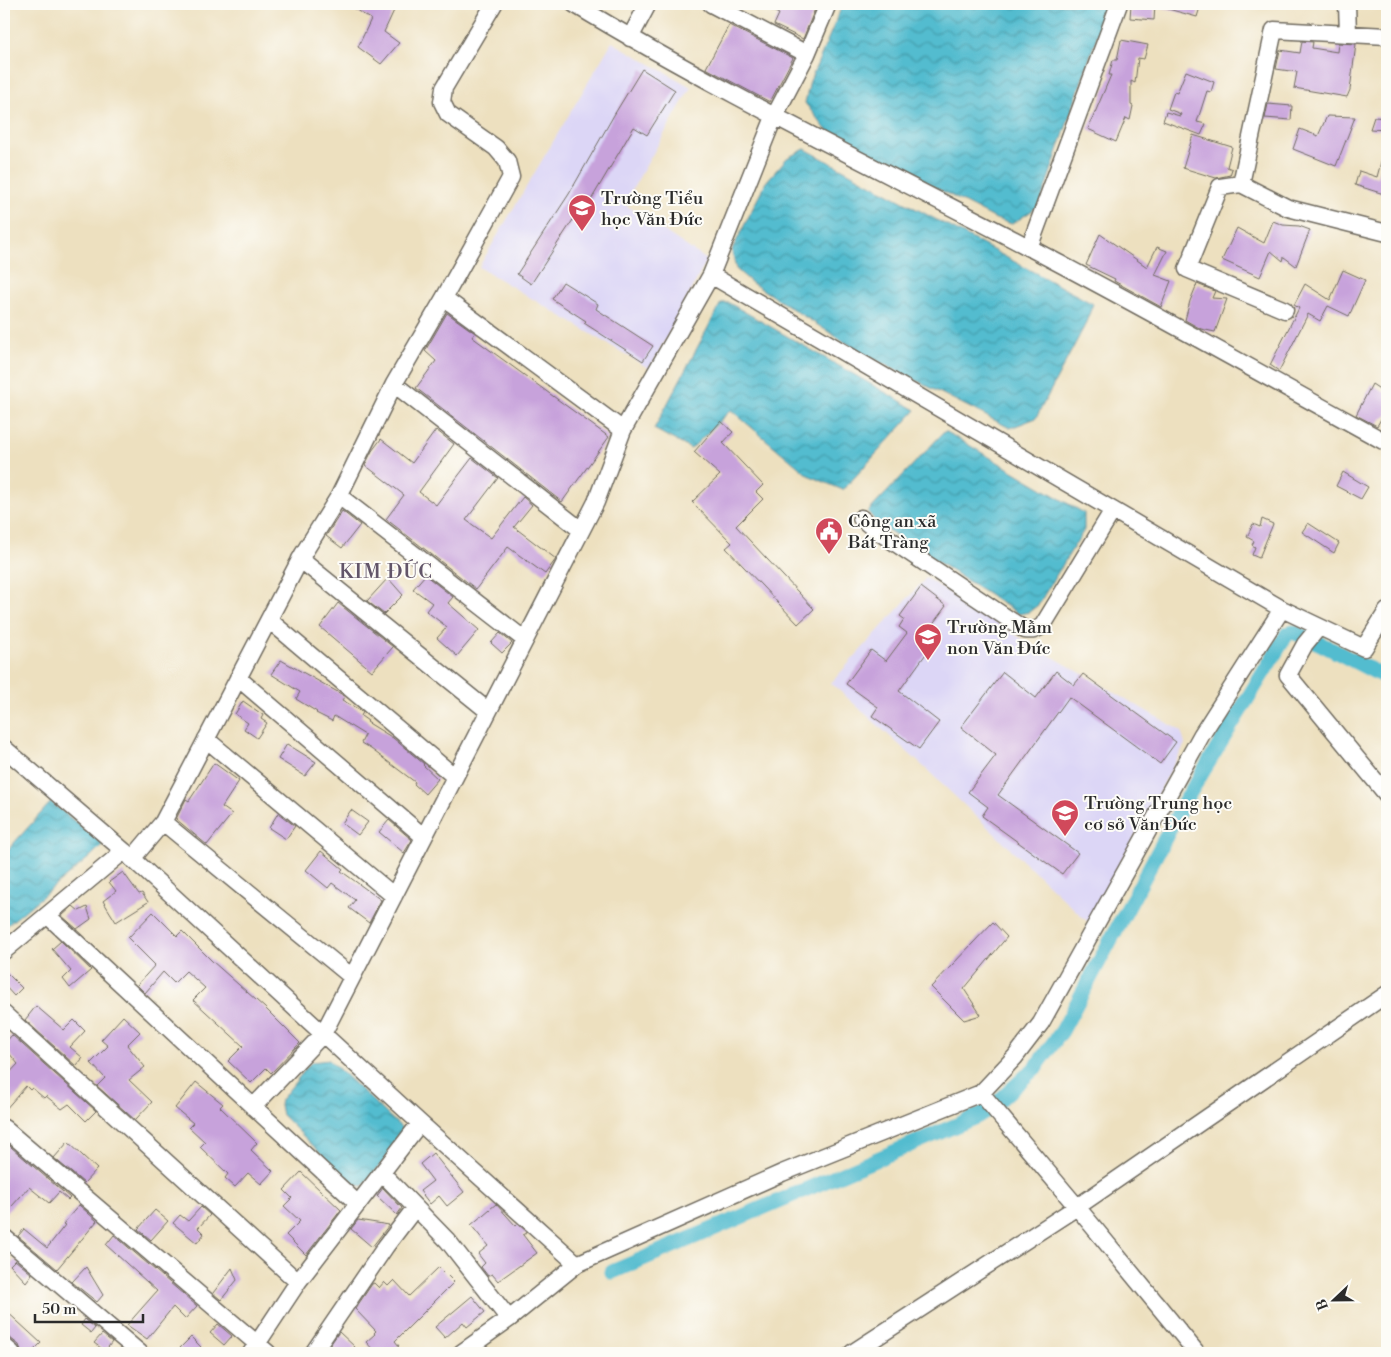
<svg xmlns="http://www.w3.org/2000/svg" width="1391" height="1357" viewBox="0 0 1391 1357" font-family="'Libre Bodoni',serif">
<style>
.built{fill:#dcd6f6}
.water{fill:url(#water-waves);stroke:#3e747d}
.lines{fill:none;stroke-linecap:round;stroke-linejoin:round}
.canal{stroke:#52bccf;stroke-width:15}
.building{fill:#c7a2db}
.minor-casing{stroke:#6f6a5f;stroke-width:19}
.minor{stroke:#fff;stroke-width:16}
.labels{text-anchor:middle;stroke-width:4;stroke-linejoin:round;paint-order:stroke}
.poi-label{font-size:18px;fill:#2b2b2b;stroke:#fdfcf7;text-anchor:start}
.quarter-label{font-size:20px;letter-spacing:1px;fill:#625569;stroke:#fdfcf7}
</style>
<defs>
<pattern id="water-waves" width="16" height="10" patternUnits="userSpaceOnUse" patternTransform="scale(1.25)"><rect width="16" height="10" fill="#52bccf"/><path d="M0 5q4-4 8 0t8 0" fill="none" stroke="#4499a8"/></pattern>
</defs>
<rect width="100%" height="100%" fill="#fdfcf7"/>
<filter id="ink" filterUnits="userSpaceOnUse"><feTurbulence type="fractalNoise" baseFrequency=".02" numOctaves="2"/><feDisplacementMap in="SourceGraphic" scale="10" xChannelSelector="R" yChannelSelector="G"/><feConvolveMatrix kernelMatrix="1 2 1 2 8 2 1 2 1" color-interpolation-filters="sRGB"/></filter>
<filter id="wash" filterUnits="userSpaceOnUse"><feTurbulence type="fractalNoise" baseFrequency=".0096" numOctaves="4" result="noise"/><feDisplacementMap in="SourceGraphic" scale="20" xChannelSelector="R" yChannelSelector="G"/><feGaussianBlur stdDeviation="1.12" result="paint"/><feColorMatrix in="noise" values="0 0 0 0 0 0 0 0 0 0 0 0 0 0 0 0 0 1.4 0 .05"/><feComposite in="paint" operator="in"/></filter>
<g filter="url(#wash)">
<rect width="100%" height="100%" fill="#ede0bf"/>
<path class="built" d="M612,42L691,87L624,204L707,260L650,369L479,267Z
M926,578L1022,639L1181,731L1185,744L1088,922L924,767L831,683Z"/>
<path class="water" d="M843,4H1108L1039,206L1012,224L996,219L828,132L805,103L810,81Z
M805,149L1093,304L1084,327L1036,418L1010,428L860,352L752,283L736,269L732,250L766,182L787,158Z
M721,303H729L916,410L843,490L808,475L731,410L691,449L654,429Z
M945,431L1084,513V530L1038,605L1029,612L1019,614L877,523L868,512Z
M51,802L103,844L91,856L4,928V854Z
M329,1060L402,1128L404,1136L363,1186L352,1184L282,1115L280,1105L281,1100L311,1062Z"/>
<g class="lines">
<path class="canal" d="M612,1272L978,1116L992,1107L1035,1068L1062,1031L1185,801L1287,634L1293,632L1319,643L1387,678"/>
</g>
<g id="blocks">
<path class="building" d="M346,4H397L384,32L399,43L381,64L358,47L371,19Z
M759,4H817L803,39L774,25L779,14Z
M1131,4H1155L1154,20L1130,18Z
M1161,4H1201L1197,17L1161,7Z
M729,25L793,58L770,102L706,68Z
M1121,40L1148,45L1144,59L1138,58L1135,83L1131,81V105L1133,106L1130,120L1126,118L1116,142L1088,129L1111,75H1109L1113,60H1117Z
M1302,41L1313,42L1312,48L1337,52L1338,43L1356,44L1350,90L1347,97L1294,88L1297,72L1276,69L1280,50L1300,53Z
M642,69L675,90L647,135L634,127L588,205L584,203L531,284L517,274L569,194L614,115Z
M1186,71L1214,82L1211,92L1207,91L1197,122L1206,124L1201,135L1163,121L1166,112L1180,116L1181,114L1168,109L1174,92L1177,93Z
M1268,104L1292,106L1291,120L1265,118Z
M1327,116L1355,117L1336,166L1293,149L1300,129L1318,136Z
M1374,117L1387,118V130L1370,129Z
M1193,135L1232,147L1227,167L1232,169L1230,175L1216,178L1183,168Z
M1384,151L1387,152V195L1355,185L1359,171L1377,177Z
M1273,221L1283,225L1299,226L1310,230L1296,266L1284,257L1283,261L1271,251L1260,277L1222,260L1237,228L1264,243Z
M1100,234L1147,267L1157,247L1167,251L1155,275L1171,281L1161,307L1114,281L1115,279L1086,265Z
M1343,270L1365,280L1349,316L1328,306L1320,321L1308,314L1279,371L1270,365L1299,308L1294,305L1305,284L1330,300Z
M563,282L598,304L596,309L653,346L643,361L584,323L586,321L552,299Z
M1197,284L1215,291L1212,298L1227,299L1215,332L1201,329L1185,320L1190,301Z
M447,313L475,333L472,337L609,437L562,502L416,388L436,361L425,351Z
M1372,384L1387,394V416L1381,419L1377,426L1356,415Z
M721,421L733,432L723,443L763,485L756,492L763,499L736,526L814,609L798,624L726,548L732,543L692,502L720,475L694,452Z
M436,430L454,444L419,492L436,505L472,458L498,478L466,520L491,538L523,497L532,505L514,527L556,559L545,574L508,547L476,589L386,519L404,495L365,465L372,451L381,439L412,463Z
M1343,472L1368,487L1361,499L1336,486Z
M342,511L360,525L342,548L326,536Z
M1262,519L1273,524L1259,558L1252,555L1255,547L1252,545L1254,541L1247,537L1253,524L1260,527Z
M1308,523L1339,543L1334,553L1302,532Z
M425,575L453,597L448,603L479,630L457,656L437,638L447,627L426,611L432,603L413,589Z
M388,578L403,595L384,614L367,601Z
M921,587L946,606L926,633L936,640L899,691L939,722L919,749L872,716L878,707L846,684L871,650L886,661L907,633L899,627L904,619L900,616Z
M338,603L393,647L372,671L320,627Z
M500,633L512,643L502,653L491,643Z
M281,660L343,695L344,697L342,700L363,712L361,716L368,721L367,722L393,738L424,764L423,765L438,779L425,794L414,784L415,782L371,749L361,743L365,735L334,716L332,721L316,713L317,712L296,699L300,692L271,674Z
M1056,671L1074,685L1083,674L1176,742L1160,764L1069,697L998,795L1078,853L1062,874L982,816L988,807L968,792L996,755L961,727L1003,672L1036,698Z
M243,701L263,715L261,719L267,723L257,738L244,729L248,723L235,714Z
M287,744L316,762L305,776L278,759Z
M214,763L239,781L222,807L232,814L207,845L176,819L186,799L189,801Z
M351,810L368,822L358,835L342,823Z
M278,813L295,826L286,839L269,828Z
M389,820L412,840L404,853L379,832Z
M321,851L343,869L341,871L381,900L369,923L349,908L355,900L332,883L328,888L306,870Z
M123,872L139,894L142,893L148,902L116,922L103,901L116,891L109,882Z
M73,906L79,911L87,907L91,919L77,929L62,916Z
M153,912L177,936L182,931L212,961L265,1008L300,1043L271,1073L266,1068L251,1083L228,1061L243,1046L193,1000L205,988L186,971L174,983L163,972L145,993L137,985L155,965L128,938Z
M993,922L1007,937L964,989L981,1015L964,1020L931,987Z
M61,941L91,970L70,988L63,979L71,971L52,949Z
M4,970L22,988L14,996L4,985Z
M36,1006L64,1030L74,1020L85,1031L70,1047L83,1058L76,1066L25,1020Z
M123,1016L140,1032L127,1045L145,1067L129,1080L152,1102L135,1120L97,1086L105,1078L91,1063L108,1046L101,1040Z
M12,1035L96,1111L86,1121L69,1104L62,1109L46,1096L44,1098L32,1088L30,1090L26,1086L4,1111V1079L18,1064L4,1047V1044Z
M196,1082L223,1104L220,1107L257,1143L251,1150L273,1171L261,1184L248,1173L235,1187L225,1178L228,1174L200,1147L205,1142L189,1127L193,1123L175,1108Z
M4,1141L70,1198L68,1200L59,1192L49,1203L29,1187L4,1215Z
M68,1142L97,1169L84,1183L54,1158Z
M433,1153L464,1192L447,1206L439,1196L430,1204L420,1191L433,1181L420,1164Z
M301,1172L341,1210L306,1255L286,1235L300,1221L284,1206L292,1198L284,1190Z
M383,1188L402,1208L397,1215L377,1196Z
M496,1204L516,1226L518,1224L526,1231L527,1233L523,1235L537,1253L498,1281L492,1274L488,1276L481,1267L485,1263L478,1254L488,1246L471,1225Z
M79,1205L97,1221L57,1269L18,1236L24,1229L47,1248L65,1225L63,1224Z
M201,1207L210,1215L198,1228L204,1234L197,1243L173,1223L180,1215L188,1221Z
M155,1210L168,1221L151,1240L138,1229Z
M358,1220L389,1225L372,1247L351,1229Z
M114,1235L197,1306L185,1319L173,1307L147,1339L127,1325L157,1291L106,1245Z
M15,1260L32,1274L26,1282L10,1265Z
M86,1267L103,1295L97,1302L72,1282Z
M439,1267L454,1282L395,1341L399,1346L390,1353H376L366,1342L375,1334L374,1333L376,1331L355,1309L372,1284L374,1283L379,1288L384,1282L388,1286L394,1280L409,1296Z
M232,1268L237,1280L221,1300L213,1293Z
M472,1296L485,1312L467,1327L463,1322L445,1338L435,1327Z
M4,1309L41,1343L31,1353H22L19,1345L10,1338L4,1336Z
M85,1319L95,1328L91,1333L81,1325Z
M218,1324L232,1336L224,1345L210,1333Z
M339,1332L355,1347L349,1353H339L330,1345Z
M102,1334L112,1342L105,1351L94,1343Z
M191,1337L201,1347L195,1353H175Z"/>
</g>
</g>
<g filter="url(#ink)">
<use href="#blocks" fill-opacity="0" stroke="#6f6a5f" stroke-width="1"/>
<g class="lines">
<g class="minor-casing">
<path id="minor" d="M574,4C721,93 876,167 1028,247C1149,310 1268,378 1387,443
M711,4L807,54
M1347,4L1348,33
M630,38L648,4
M1241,184L1288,208L1387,233
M1029,248L1119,4
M711,275L1282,609L1364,648L1387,611
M444,298L623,430
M1285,310L1187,269L1220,187L1241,184L1274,30L1387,36
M394,384L581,530
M339,496L525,640
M861,518L873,528L1025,630C1033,631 1037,630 1043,625L1113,510
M300,559L488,711
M269,620L455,777
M1319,627L1305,644L1288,675L1387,795
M238,678L424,837
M206,739L394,896
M4,748L124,851L420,1123L577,1264
M163,822L303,554L339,496L394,384L444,298L511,177L507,161L496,148L448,114L442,102L444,88L494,4
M132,859L163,822L352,977
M47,915L358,1204
M4,951L124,851
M4,1014L298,1282
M981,1093L1077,1207L1197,1353
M253,1107L323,1034L596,502L623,430L711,275L774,117L807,54L828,4
M4,1128L268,1353
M382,1173L448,1241L509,1319
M4,1237L140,1353
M4,1346L12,1353
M251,1353L298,1282L420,1123
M313,1353L386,1246L415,1208
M461,1353L509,1319L577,1264L782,1173L981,1093L1015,1057L1041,1023L1202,734L1282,609
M852,1353L1077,1207L1387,994"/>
</g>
<use href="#minor" class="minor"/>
</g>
</g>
<defs>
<g id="school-pin" transform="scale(1.4375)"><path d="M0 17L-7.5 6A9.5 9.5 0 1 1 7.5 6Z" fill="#d1495b" stroke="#fdfcf7"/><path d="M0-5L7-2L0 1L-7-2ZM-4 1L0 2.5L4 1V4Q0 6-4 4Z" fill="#fff"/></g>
<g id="civic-pin" transform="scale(1.4375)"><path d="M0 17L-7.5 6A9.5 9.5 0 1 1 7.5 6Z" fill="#d1495b" stroke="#fdfcf7"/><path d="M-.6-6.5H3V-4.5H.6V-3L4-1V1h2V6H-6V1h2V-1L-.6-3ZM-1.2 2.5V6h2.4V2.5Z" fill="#fff"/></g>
</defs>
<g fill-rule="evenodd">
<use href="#school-pin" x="582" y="208"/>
<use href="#civic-pin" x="829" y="531"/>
<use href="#school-pin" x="928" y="637"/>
<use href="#school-pin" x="1065" y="813"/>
</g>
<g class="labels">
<g class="poi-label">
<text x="601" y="204">Trường Tiểu<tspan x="601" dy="21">học Văn Đức</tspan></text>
<text x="848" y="527">Công an xã<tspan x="848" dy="21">Bát Tràng</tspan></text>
<text x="947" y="633">Trường Mầm<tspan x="947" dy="21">non Văn Đức</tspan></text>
<text x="1084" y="809">Trường Trung học<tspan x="1084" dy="21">cơ sở Văn Đức</tspan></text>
</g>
<g class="quarter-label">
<text x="386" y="578">KIM ĐỨC</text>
</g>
</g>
<rect width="1391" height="1357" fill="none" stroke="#fdfcf7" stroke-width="20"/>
<g transform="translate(1334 1300) rotate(248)" stroke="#fdfcf7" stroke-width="4" paint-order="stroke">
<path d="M0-4L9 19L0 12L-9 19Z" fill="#2b2b2b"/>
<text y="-8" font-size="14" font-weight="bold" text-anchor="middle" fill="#2b2b2b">B</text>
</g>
<path d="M35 1314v8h108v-8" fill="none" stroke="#2b2b2b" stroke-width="2.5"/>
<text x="42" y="1314" font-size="15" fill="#2b2b2b" stroke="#fdfcf7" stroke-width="4" paint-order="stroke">50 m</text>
</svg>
